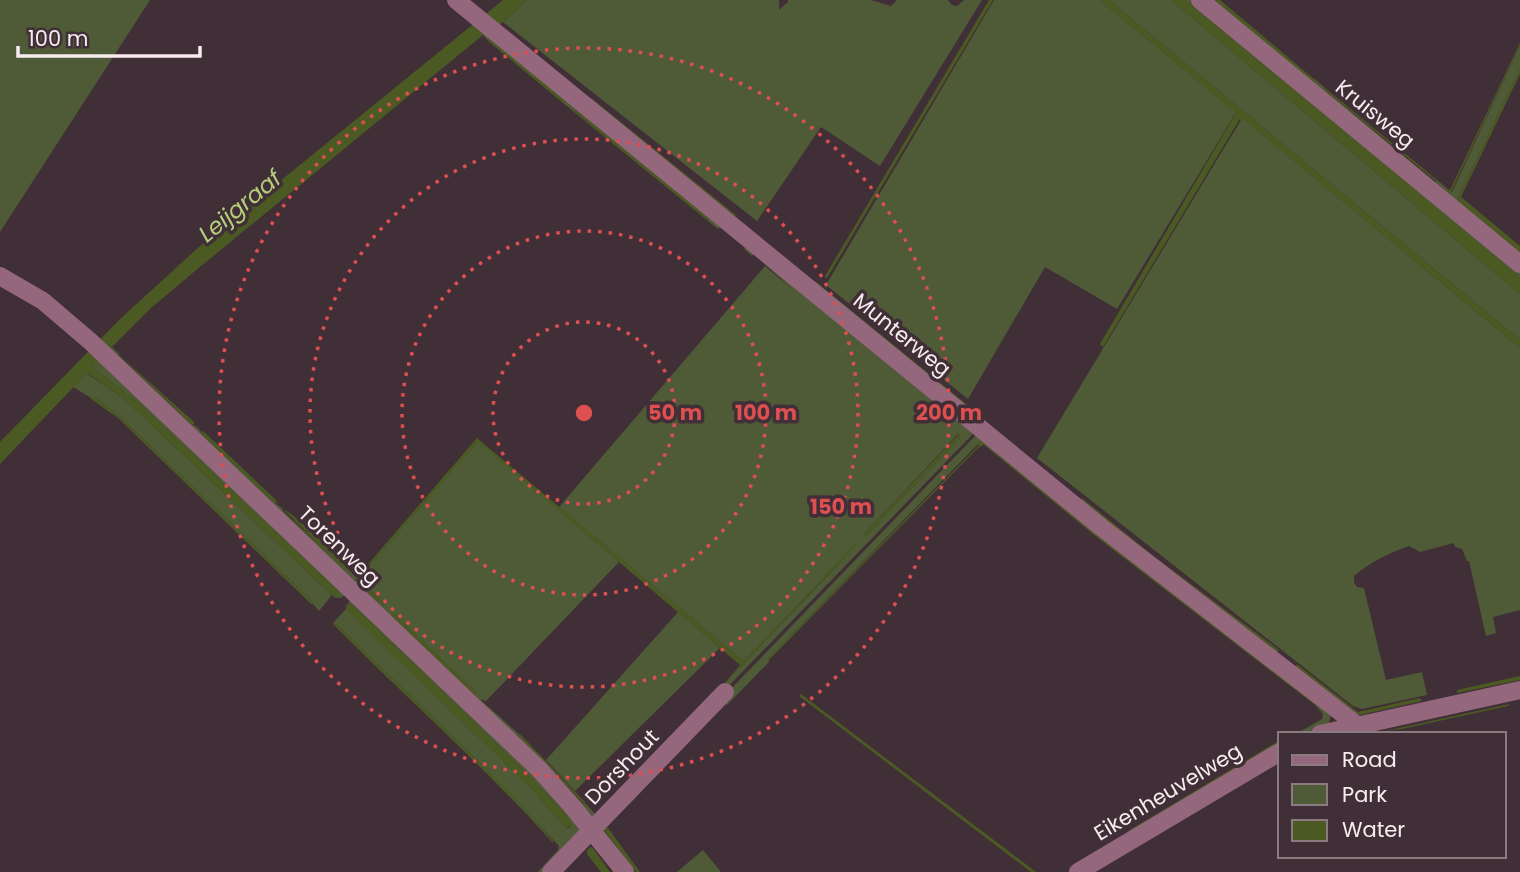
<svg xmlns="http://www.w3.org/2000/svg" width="1520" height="872" viewBox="0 0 1520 872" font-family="Poppins,sans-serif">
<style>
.green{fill:#4f5a37;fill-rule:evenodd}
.water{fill:#4b5a23}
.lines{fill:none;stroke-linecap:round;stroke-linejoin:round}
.minor{stroke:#94677c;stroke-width:18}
.ring{fill:none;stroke:#dd4f50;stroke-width:3.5;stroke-dasharray:3.5 7}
.labels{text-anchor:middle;stroke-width:7;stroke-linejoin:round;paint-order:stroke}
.street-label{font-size:21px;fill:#f9ecf1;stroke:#412f37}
.water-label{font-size:23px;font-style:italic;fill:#b4cd7b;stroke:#412f37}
.centre{fill:#dd4f50;stroke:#412f37;stroke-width:3.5}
.ring-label{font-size:21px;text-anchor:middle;font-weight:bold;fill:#dd4f50;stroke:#412f37;stroke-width:7;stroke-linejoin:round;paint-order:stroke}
</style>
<rect width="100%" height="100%" fill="#412f37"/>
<path class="green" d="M0,0H150L0,232Z
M527,0H779V10L788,2V0H871L891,6L897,0H948L952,5L957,6L964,0H982L880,166L821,127L757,221L503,22Z
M994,0H1100L1520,348V610L1493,617L1496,633L1486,636L1469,561H1467L1462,549L1455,547L1454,543L1420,552L1409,546C1389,553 1370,562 1354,576V582L1357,587L1364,588L1386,680L1422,672L1427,695L1362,709L1353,706L1037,458L1241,120L1235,114L1117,309L1045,267L968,399L826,285Z
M1109,0H1171L1520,294V340Z
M1185,0H1196L1520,267V278Z
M1206,0H1215L1312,80L1315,79L1325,88L1326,91L1435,182L1437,180L1448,189H1446L1452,192L1520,46V69L1458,198L1460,203L1520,252V258Z
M489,31L975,431L970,437L595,824L106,352L112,347L121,356L119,353L118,355L191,424C197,426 200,429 203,435L274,502L283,509V511L345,569H348L357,578L356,580L383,606L384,603L358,579L478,441L619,562L486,701L481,699L482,701L519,734L518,737L554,772L583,804H586L594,813L595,819L857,545L743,661L559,507L765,266L793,290L754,254L752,256L744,249L745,246L720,227L718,229L708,221L709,219L576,111L574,112L563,103L564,101L491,39L488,41L483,35ZM958,434L960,435V438L865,537H863V535ZM393,613L476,692V694H473L391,616Z
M101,357L345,595L341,598H335H338L339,592L136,401L92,367Z
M86,373L122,397L332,595L319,611L313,604V602L120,417L98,399L91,398L73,387Z
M980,435L1331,713L1329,723L1305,734H1296L1322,719L1323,714L1315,705L1316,703L996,452L995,454L984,445V443L977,445L768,659L769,662L727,705L722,700L726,694L975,436Z
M350,601H354L542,779L580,827L577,837L545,872H538L558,850L559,846L481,764L337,625L333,623L346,609L531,788L566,828H569L572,825L565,814L526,773L355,607L350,604L345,607Z
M678,612L720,648L575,791L546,760Z
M703,850L721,872H677Z"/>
<path class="water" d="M503,0H527L503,22L483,35L195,271L151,308L92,367L136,401L333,586L339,592L340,597L335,598L332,595L122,397L87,373L0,464V442L120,319L200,246Z
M989,0H993L827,278H826L825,276Z
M1100,0H1109L1520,340V348L1241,117L1103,347L1100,344L1236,113Z
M1171,0H1185L1520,277V294Z
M1215,0H1220L1315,80L1312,81Z
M491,39L565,101L563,103L488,41Z
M1520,43V46L1450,194L1446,189L1450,190Z
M1520,69V74L1461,197L1520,246V252L1460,203L1458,198Z
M1325,88L1437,180V182L1326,91Z
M591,98L736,215L735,216L590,100Z
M576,111L710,219L708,221L574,112Z
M815,281L981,416L978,417L813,283Z
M117,353L194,422V424H191Z
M91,397L98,399L120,417L313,602V604H311L118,418L91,399Z
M203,431L276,500L277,503L274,502L203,435L202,432Z
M959,434L961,437L960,438L865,537H863V535Z
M477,438L743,661L855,543L857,544L723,685L740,665L478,442L358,579L384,603L383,606L357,581V577Z
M981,443H984L985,444L978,448L768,661V659Z
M997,452L1317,703L1315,705L1094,535L995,454Z
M1082,498L1151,554L1279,650L1276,653L1080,500Z
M283,509C294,513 340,558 348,569L345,570Z
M350,604L355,607L526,773L565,814L573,825L566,828L531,788L346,610V607Z
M391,613H393L476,692V695L473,694L391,616Z
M332,623L337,625L481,764L514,797L554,842H552C483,765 404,696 332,623Z
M1296,665H1298L1358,712L1420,698L1422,701L1360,715L1357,714L1295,666Z
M1520,676V680L1457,693V690Z
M801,694L1036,872H1031L799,696Z
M1509,704L1508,706L1402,729L1385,731Z
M520,734L585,802V805L554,772L519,738L518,735Z
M1280,740V743L1128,832V831Z
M605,828H608L640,872H636L604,830Z
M591,847L593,848L610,872H601L587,854V850Z"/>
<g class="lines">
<path class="minor" d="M456,0L1101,527L1357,725
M1200,0L1520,264
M0,276L43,301L91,342L539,769L572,806L625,872
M1320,734L1520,690
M551,872L725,692
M1078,872L1280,752"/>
</g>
<g class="ring">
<circle cx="584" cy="413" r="91"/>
<circle cx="584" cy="413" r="182"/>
<circle cx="584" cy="413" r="274"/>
<circle cx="584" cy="413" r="365"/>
</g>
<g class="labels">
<g class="street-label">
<text transform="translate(1375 114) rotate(39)" y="7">Kruisweg</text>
<text transform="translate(902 335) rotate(39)" y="7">Munterweg</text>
<text transform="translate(339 546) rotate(44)" y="7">Torenweg</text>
<text transform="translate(622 767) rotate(-46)" y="7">Dorshout</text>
<text transform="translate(1168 792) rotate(-31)" y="7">Eikenheuvelweg</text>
</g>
<g class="water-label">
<text transform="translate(240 206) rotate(-39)" y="8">Leijgraaf</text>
</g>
</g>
<circle cx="584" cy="413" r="10" class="centre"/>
<g class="ring-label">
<text x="675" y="420">50 m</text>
<text x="766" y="420">100 m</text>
<text x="949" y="420">200 m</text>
<text x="841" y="514">150 m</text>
</g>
<rect x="1278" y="732" width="228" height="126" fill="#412f37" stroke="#8b7b81" stroke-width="2"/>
<rect x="1292" y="755" width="35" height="10" fill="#94677c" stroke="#8b7b81" stroke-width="2"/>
<text x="1342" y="767" font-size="21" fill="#f9ecf1">Road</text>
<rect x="1292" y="784" width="35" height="21" fill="#4f5a37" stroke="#8b7b81" stroke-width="2"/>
<text x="1342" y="802" font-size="21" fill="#f9ecf1">Park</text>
<rect x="1292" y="820" width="35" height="21" fill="#4b5a23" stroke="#8b7b81" stroke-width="2"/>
<text x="1342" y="837" font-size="21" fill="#f9ecf1">Water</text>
<path d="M18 46v10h182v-10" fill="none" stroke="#f9ecf1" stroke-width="3.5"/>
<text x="28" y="46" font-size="21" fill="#f9ecf1" stroke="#412f37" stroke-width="5" paint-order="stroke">100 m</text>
</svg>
